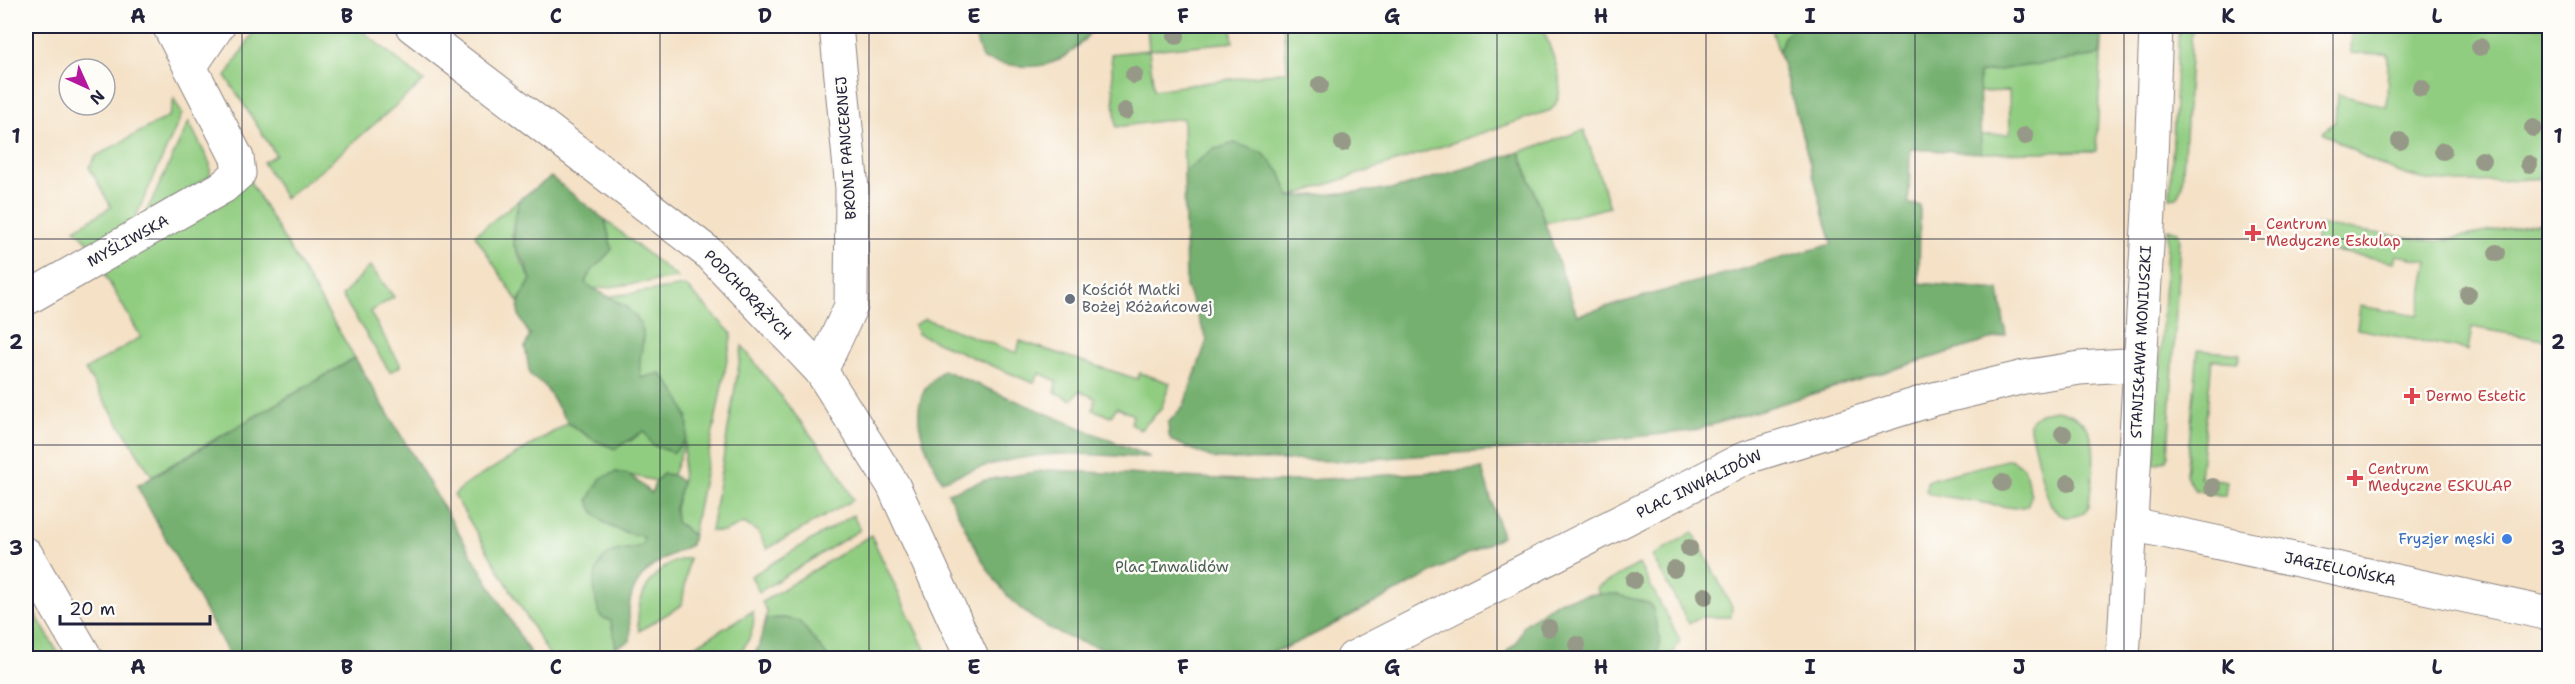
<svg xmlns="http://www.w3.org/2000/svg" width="2575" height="684" viewBox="0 0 2575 684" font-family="'Shantell Sans',sans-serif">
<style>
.green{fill:#91cd81;stroke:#5a785e;stroke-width:1.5}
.forest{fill:#74b06f;stroke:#4b6955;stroke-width:1.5}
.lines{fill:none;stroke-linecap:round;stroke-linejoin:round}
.minor-casing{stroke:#8b8280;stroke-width:35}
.tertiary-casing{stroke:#8b8280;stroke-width:35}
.minor{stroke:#fff;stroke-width:33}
.tertiary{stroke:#fff;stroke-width:33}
.tree{fill:#969987}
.grid{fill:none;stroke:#22223b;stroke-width:1.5;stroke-opacity:0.55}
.health-dot{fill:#e0444e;stroke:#fdfcf7;stroke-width:2}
.worship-dot{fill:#6b7280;stroke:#fdfcf7;stroke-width:2}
.shop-dot{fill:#3f7fe0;stroke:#fdfcf7;stroke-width:2}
.labels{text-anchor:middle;stroke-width:5;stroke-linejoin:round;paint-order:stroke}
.street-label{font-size:15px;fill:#22223b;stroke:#fdfcf7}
.health-label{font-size:15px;fill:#be3a42;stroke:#fdfcf7;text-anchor:start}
.worship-label{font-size:15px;fill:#5b616d;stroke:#fdfcf7;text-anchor:start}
.shop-label{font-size:15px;fill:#366cbe;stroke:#fdfcf7;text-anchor:end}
.park-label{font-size:15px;fill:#495e54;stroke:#fdfcf7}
.neatline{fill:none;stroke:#22223b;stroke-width:2}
.grid-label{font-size:20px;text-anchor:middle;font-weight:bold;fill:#22223b}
</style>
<rect width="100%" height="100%" fill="#fdfcf7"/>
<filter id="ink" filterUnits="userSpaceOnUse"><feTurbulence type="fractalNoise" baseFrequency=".0167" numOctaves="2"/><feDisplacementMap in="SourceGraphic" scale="12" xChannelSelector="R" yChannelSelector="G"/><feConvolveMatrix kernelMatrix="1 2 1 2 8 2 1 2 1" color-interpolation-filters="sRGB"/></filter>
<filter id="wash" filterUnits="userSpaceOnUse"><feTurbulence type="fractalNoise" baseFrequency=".008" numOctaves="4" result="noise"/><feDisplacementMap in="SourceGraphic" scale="24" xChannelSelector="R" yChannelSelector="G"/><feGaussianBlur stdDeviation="1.35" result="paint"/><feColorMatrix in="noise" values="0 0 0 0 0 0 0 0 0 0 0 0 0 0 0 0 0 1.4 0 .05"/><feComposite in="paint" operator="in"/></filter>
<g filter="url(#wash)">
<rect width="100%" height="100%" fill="#f4e1c6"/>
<path class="green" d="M257,26H356L424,81L319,172L285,198L263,162L276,155L226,77Z
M1147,26H1231L1233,42L1149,50L1154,90L1288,71L1283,26H1542C1550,51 1572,89 1551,110L1290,197L1280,172L1212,150L1184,172L1183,118L1116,127L1111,54L1149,50Z
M1771,26H2103L2096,151L1981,153L1980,135L2010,134L2009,91L1979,92V73L1793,102Z
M2179,26H2192L2182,186L2177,197L2170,198Z
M2352,26H2549V178C2515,179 2465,185 2433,181C2393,176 2356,153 2323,132L2335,121L2337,94L2387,107L2388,54L2351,53Z
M174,99L182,114L134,221L92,246L75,229L111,207L89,167L96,156L169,116Z
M189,122L210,164V176L144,217Z
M1584,130L1610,207L1545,223L1520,152Z
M249,180L355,358L152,476L85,370L141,337L102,270Z
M520,199C516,212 509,231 514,246C518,257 526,268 531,280L518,302L475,235Z
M605,220L678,278L594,289L585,283C589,270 603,261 612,249Z
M2549,221V341L2472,327L2468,350L2357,329L2360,306L2418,316L2428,261L2396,255L2394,262L2328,250L2316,244L2317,225L2437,241Z
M2168,229L2178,232L2180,237L2168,456L2165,461L2154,464Z
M370,266L394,297L370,312L401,366L390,372L342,296Z
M686,286L732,334L693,535L676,522L675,508L682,482L685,442L673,475L663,474L656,481L616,472L588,500C598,526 619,532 644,537L643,544C630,554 617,547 603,561L607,619L611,621L616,647L598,658H551L454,495L465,485L568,423L594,440L631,441L644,430L688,417L679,402L641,379L638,359L644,339L627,307L605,297Z
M925,319L1017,353L1020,341L1137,379L1140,373L1170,383L1161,409L1140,430L1131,423L1133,415L1117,407L1111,416L1093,410L1095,398L1080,391L1071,400L1055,392L1056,381L1040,373L1034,382L1028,381L918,334L914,325Z
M742,346L837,469L853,500L767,549L758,532L744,523L724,532L711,531Z
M2198,350L2240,354L2238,362L2212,360L2200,477L2227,481L2225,496L2195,490L2186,475Z
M2056,410C2108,419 2092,467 2089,506C2081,518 2063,522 2053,508C2043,494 2036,449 2030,430V422L2040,413Z
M2010,459L2024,467L2031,496L2027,506L2014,508L1929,494L1926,491L1927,482L1932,479Z
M853,515L860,530L759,592L751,576Z
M1693,532L1732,607L1731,617H1700L1689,624L1652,556Z
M871,535L929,658H829L784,618L766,619L767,611L762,602Z
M689,558L682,605L639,631C633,599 654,562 689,558Z
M1639,564L1680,640L1670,658H1629L1596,588Z
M26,598L61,658H26Z
M753,611C756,630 748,645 735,658H689L690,649Z"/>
<path class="forest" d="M972,26H1095C1063,71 1033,73 982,59Z
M1795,26H2103L2100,55L1979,73L1981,153L1910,149L1909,204L1920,205L1919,283L1999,290L2006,335L1692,431L1518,449L1342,461L1215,459L1172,441L1169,436L1168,423L1184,405L1207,340L1186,286L1184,172L1212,150L1235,143L1263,153L1280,172L1290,197L1394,189L1520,152L1577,315L1832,244L1779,51L1784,37Z
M551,177L605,220L612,249C603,261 589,270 585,283C605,297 647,310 643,340C641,357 638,360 641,378L660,373C674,387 694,416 686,438C684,443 677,449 673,453L652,445L644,431L615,449L594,440L568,423L544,385L530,375L525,347L530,335C512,309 516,306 531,280L525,263L514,245V220L520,199Z
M355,358L533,658H231L137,486Z
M943,370L1150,457C1122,458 1094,453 1067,454C1023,454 982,465 942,481C929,455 909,421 924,391C927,384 937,376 943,370Z
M1482,469L1502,536L1321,631C1299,642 1276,653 1253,658C1239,661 1221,658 1207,658C1135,658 1050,650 1002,589C979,561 964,525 948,493L985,480L1049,470L1277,482Z
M616,472L630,475L651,493L656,481L663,474L673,475L682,482L675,508L676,522L693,535L691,545C661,559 629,574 629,613C629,623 632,631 630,641L616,647L611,621L601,617C593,596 588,567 611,553C621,547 633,551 643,544L644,537C619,531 598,527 588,500L601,478Z
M1594,594H1615L1648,603L1652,607L1660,639L1657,658H1506L1507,651L1517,642L1524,625L1551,606L1561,600Z
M784,618L799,621L829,658H751L758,648L766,619Z"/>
</g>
<g filter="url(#ink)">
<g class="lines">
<g class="minor-casing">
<path id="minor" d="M190,67L218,26
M26,299L223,187L239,173L237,158L169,26
M821,371L851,306L852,189L836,26
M26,554L86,658"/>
</g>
<g class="tertiary-casing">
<path id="tertiary" d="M412,26L710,254L821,371L893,485L972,658
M2131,524L2550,614
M1353,658L1747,457L1934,399L2024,377L2080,368L2140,364
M2123,658L2149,211L2156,26"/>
</g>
<use href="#minor" class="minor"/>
<use href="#tertiary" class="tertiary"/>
</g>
<g class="tree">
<circle cx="1176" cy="36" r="9"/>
<circle cx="2480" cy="47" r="9"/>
<circle cx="1134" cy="75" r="9"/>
<circle cx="1320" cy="85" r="9"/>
<circle cx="2421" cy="88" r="9"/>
<circle cx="1125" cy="111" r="9"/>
<circle cx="2533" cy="128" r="9"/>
<circle cx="2025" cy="136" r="9"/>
<circle cx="2400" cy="141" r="9"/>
<circle cx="1343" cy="143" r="9"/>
<circle cx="2443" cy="151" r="9"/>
<circle cx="2482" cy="160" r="9"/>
<circle cx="2529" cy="164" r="9"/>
<circle cx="2497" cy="253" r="9"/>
<circle cx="2468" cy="294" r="9"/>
<circle cx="2063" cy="434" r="9"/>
<circle cx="2002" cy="483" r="9"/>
<circle cx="2068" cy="483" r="9"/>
<circle cx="2213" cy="487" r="9"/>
<circle cx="1689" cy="548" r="9"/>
<circle cx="1674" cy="569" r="9"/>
<circle cx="1634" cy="580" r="9"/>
<circle cx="1705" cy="596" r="9"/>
<circle cx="1549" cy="628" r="9"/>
<circle cx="1577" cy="645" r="9"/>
</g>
</g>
<path class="grid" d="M242,26V658M451,26V658M660,26V658M869,26V658M1078,26V658M1288,26V658M1497,26V658M1706,26V658M1915,26V658M2124,26V658M2333,26V658M26,239H2550M26,445H2550"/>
<g class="health-dot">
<path d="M2250 224h6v6h6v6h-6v6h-6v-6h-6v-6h6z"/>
<path d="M2409 387h6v6h6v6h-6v6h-6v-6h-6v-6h6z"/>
<path d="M2352 469h6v6h6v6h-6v6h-6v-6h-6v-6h6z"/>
</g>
<circle class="worship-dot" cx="1070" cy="299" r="6"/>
<circle class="shop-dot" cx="2507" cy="539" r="6"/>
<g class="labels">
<g class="street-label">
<text transform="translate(846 148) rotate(-94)" y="5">BRONI PANCERNEJ</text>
<text transform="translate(128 241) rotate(-29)" y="5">MYŚLIWSKA</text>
<text transform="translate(748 295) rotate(46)" y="5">PODCHORĄŻYCH</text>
<text transform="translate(2141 342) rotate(-87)" y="5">STANISŁAWA MONIUSZKI</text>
<text transform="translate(1699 484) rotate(-26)" y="5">PLAC INWALIDÓW</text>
<text transform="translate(2340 569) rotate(12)" y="5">JAGIELLOŃSKA</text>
</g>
<g class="health-label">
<text x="2266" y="229">Centrum<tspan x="2266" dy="17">Medyczne Eskulap</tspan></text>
<text x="2426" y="401">Dermo Estetic</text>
<text x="2368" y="474">Centrum<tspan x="2368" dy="17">Medyczne ESKULAP</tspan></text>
</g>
<g class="worship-label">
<text x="1082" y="295">Kościół Matki<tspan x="1082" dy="17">Bożej Różańcowej</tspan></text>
</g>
<g class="shop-label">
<text x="2495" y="544">Fryzjer męski</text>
</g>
<g class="park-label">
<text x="1172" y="572">Plac Inwalidów</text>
</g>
</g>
<rect width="2575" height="684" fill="none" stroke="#fdfcf7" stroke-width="66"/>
<g transform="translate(87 87) rotate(135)"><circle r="28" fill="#fdfcf7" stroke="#a5a5ac" stroke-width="1.5"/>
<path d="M0-4.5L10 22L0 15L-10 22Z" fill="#b5179e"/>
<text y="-9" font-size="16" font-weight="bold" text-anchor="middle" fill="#22223b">N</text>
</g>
<path d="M60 615v9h150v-9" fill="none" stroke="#22223b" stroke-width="3"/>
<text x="69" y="615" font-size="18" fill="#22223b" stroke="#fdfcf7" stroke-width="4.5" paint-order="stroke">20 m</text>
<rect x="33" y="33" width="2509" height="618" class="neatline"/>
<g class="grid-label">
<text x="138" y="23">A</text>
<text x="347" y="23">B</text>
<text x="556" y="23">C</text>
<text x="765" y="23">D</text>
<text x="974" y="23">E</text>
<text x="1183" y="23">F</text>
<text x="1392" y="23">G</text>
<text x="1601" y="23">H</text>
<text x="1810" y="23">I</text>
<text x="2019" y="23">J</text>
<text x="2228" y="23">K</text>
<text x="2437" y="23">L</text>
<text x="16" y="143">1</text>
<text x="2558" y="143">1</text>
<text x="16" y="349">2</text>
<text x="2558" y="349">2</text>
<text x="16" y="555">3</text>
<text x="2558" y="555">3</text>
<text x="138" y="674">A</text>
<text x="347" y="674">B</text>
<text x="556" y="674">C</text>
<text x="765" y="674">D</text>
<text x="974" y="674">E</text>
<text x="1183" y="674">F</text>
<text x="1392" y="674">G</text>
<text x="1601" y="674">H</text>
<text x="1810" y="674">I</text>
<text x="2019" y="674">J</text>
<text x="2228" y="674">K</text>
<text x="2437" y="674">L</text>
</g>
</svg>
